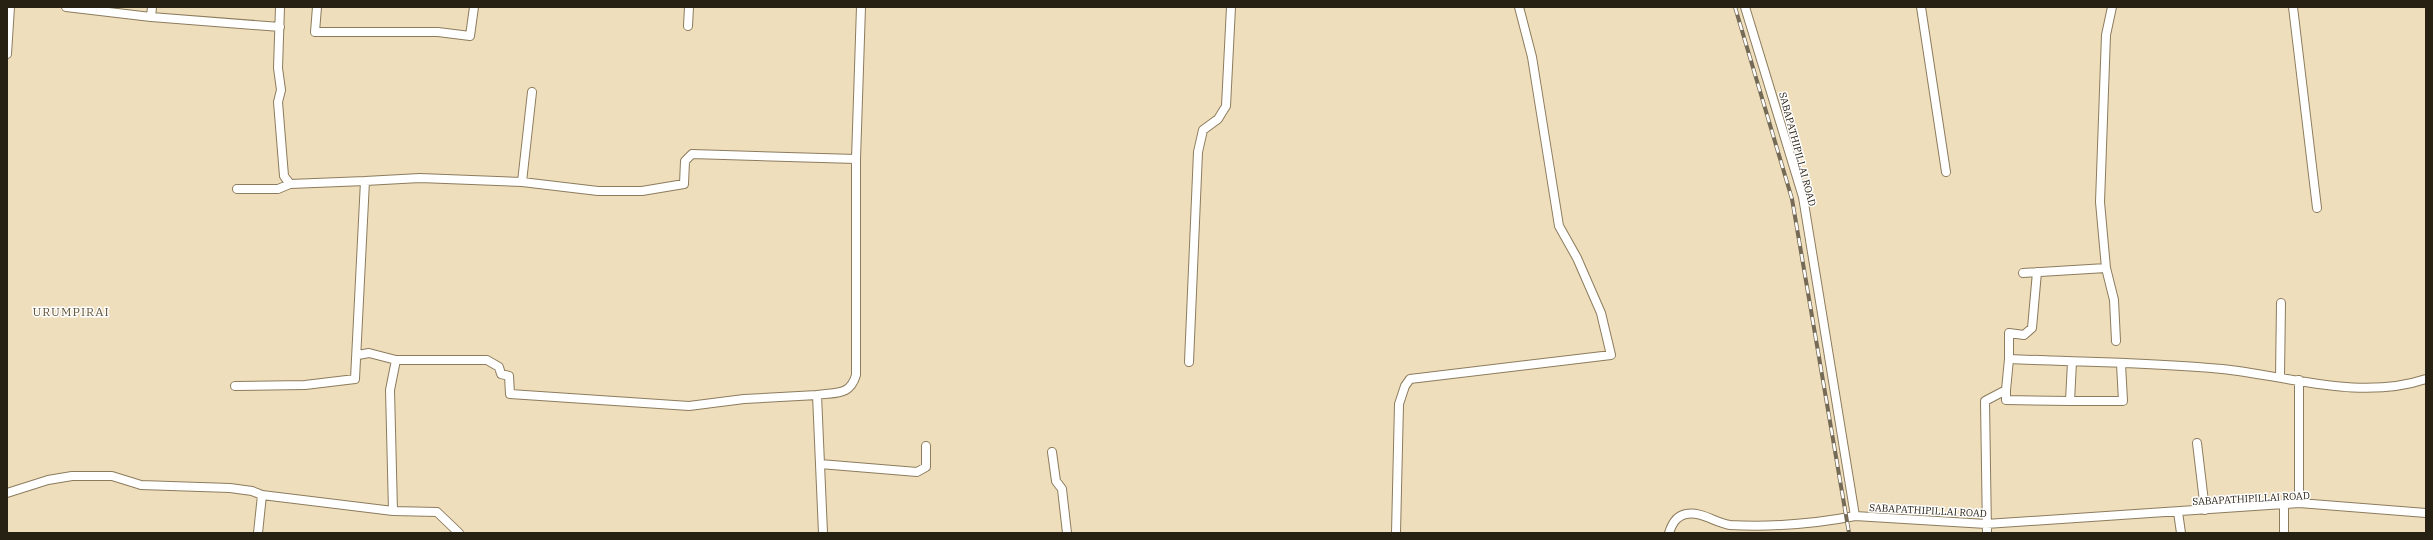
<svg xmlns="http://www.w3.org/2000/svg" width="2433" height="540" viewBox="0 0 2433 540" font-family="'IBM Plex Serif',serif">
<style>
.lines{fill:none;stroke-linecap:round;stroke-linejoin:round}
.minor-casing{stroke:#8c7c5d;stroke-width:10}
.minor{stroke:#fff;stroke-width:8}
.rail-casing{stroke:#746a55;stroke-width:4}
.rail{stroke:#fff;stroke-width:2.5;stroke-dasharray:8;stroke-linecap:butt}
.labels{text-anchor:middle;stroke-width:3;stroke-linejoin:round;paint-order:stroke}
.street-label{font-size:10px;fill:#272114;stroke:#fff}
.quarter-label{font-size:12px;letter-spacing:1px;fill:#625335;stroke:#fff}
</style>
<rect width="100%" height="100%" fill="#efdebc"/>
<g class="lines">
<g class="minor-casing">
<path id="minor" d="M66,7L151,17
M152,7L151,17L280,27
M280,7L278,68L281,90L278,102L284,176L290,184
M317,7L315,32H438L470,36L474,7
M1745,7L1803,197L1855,516L1986,524L2299,503L2426,513
M1921,7L1946,172
M2112,7L2106,35L2100,202L2106,268L2114,300L2116,341
M2293,7L2317,208
M688,26L689,7
M7,54L10,7
M522,182L532,92
M237,189H278L290,184L365,181
M2023,273L2106,268
M358,355L369,353L396,360
M2009,359V333L2024,335L2032,328L2037,272
M1189,362L1198,152L1203,130L1218,119L1226,106L1231,7
M2280,377L2281,303
M235,386L305,385L355,379L365,181L420,178L522,182L598,191H642L684,184L685,161L692,154L856,159
M2006,390V400L2070,401L2072,362
M2070,401H2123L2121,364
M2197,443L2205,510
M1052,452L1056,481L1062,489L1067,533
M820,464L917,472L926,467V446
M7,493L48,480L72,476H112L141,485L230,488L252,491L262,495L258,533
M262,495L393,511L390,390L396,360H487L499,367L501,374L509,376L510,394L689,406L744,399L817,395
M2299,503V380
M393,511L437,512L459,533
M2178,512L2181,533
M823,533L817,395C836,392 850,396 856,375V159L861,7
M1396,533L1399,404L1405,386L1410,379L1611,355L1601,313L1577,258L1559,226L1532,57L1519,7
M1669,533C1672,524 1676,516 1686,514C1701,511 1716,523 1730,525C1771,527 1814,524 1855,516
M1987,533L1985,401L2006,390L2009,359C2079,362 2151,362 2222,369C2289,376 2360,401 2426,379
M2284,533V504"/>
</g>
<use href="#minor" class="minor"/>
<g class="rail-casing">
<path id="rail" d="M1735,7L1792,199L1849,533"/>
</g>
<use href="#rail" class="rail"/>
</g>
<g class="labels">
<g class="street-label">
<text transform="translate(1798 149) rotate(75)" y="4">SABAPATHIPILLAI ROAD</text>
<text transform="translate(2251 498) rotate(-3)" y="4">SABAPATHIPILLAI ROAD</text>
<text transform="translate(1928 510) rotate(3)" y="4">SABAPATHIPILLAI ROAD</text>
</g>
<g class="quarter-label">
<text x="71" y="316">URUMPIRAI</text>
</g>
</g>
<rect width="2433" height="540" fill="none" stroke="#272114" stroke-width="16"/>
</svg>
